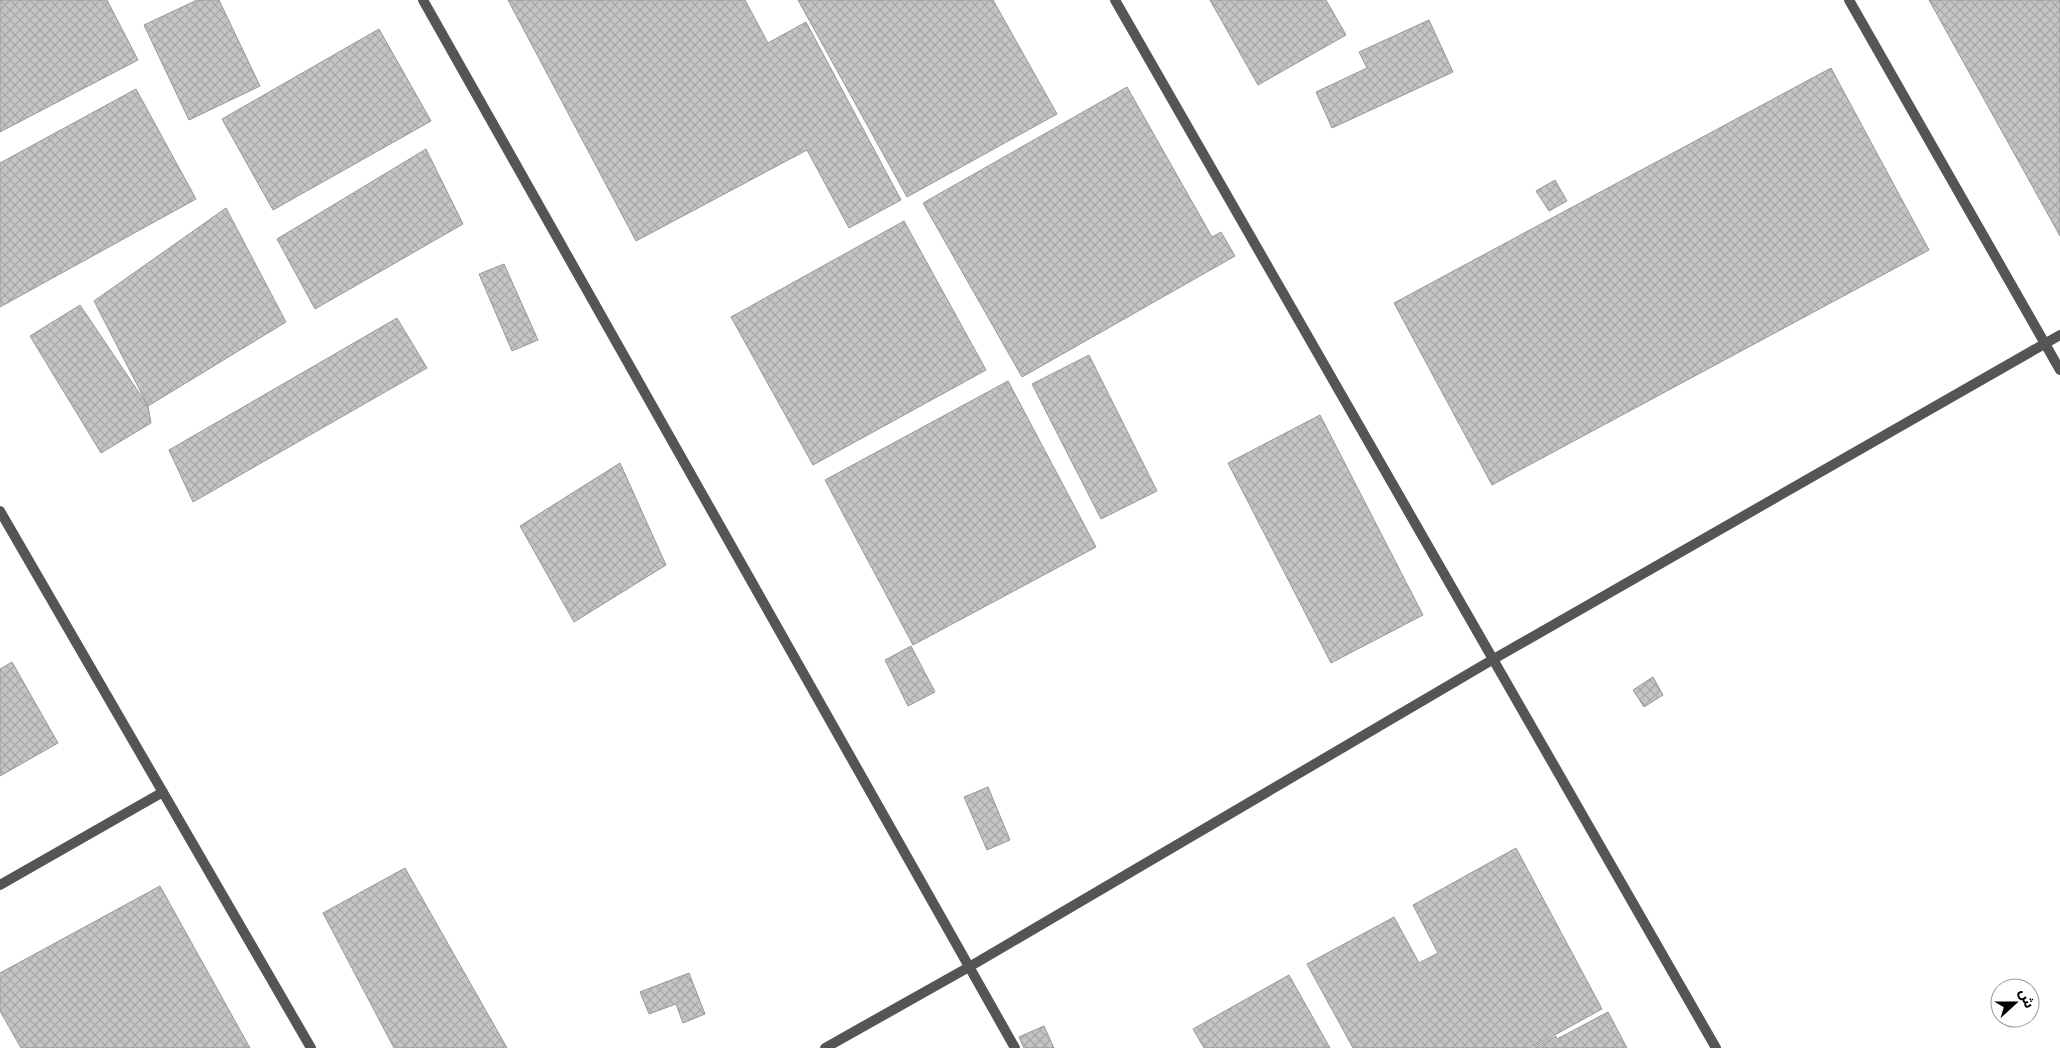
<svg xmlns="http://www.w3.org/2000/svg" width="2060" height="1048" viewBox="0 0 2060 1048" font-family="Ubuntu,'Noto Sans Arabic',sans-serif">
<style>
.building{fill:url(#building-cross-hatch);stroke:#999}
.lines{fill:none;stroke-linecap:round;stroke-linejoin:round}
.minor{stroke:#555;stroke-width:10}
.tertiary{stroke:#555;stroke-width:10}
</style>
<defs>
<pattern id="building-cross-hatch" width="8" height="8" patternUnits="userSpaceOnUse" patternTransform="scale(1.25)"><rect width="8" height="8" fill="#c4c4c4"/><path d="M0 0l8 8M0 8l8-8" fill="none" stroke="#a7a7a7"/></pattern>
</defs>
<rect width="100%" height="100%" fill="#fff"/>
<path class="building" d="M0,0H107L138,60L0,132Z
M197,0H219L260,86L189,120L144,25Z
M508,0H745L768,43L806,22L901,200L849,228L807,150L636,241Z
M798,0H993L1057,114L907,197Z
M1210,0H1326L1346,35L1258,85Z
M1929,0H2060V236Z
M1429,20L1453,72L1332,128L1316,92L1367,68L1359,52Z
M379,29L431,121L273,210L222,119Z
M1831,68L1929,250L1492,485L1394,303Z
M1127,87L1212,237L1221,232L1235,256L1022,377L923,203Z
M136,89L196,199L0,307V163Z
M426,149L463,224L315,309L277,239Z
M1555,180L1567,201L1549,211L1536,191Z
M226,208L286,322L148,406L94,301Z
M904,221L986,370L813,465L731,317Z
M504,264L538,340L512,351L479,274Z
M80,305L148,406L151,423L101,453L30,336Z
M397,318L427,368L193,502L169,450Z
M1089,355L1157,491L1101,519L1032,384Z
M1008,381L1096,547L913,645L825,480Z
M1320,415L1423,615L1331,663L1228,463Z
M620,463L666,565L574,622L520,526Z
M911,646L935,692L908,706L885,660Z
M12,662L58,743L0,776V669Z
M1653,677L1663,695L1644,707L1633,690Z
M988,787L1010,840L987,850L964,797Z
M1516,848L1602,1009L1531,1048H1353L1307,964L1394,917L1419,963L1438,953L1413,905Z
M405,868L507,1048H394L323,913Z
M160,886L250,1048H21L0,1011V973Z
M689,973L705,1014L683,1023L676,1004L649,1014L640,992Z
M1289,975L1330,1048H1204L1193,1029Z
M1608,1012L1627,1048H1534L1556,1036L1557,1039Z
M1044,1026L1054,1048H1024L1019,1037Z"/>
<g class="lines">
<path class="minor" d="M423,0L1015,1048
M1115,0L1716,1048
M1849,0L2060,370
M0,511L311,1048
M0,885L163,792"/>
<path class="tertiary" d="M825,1048L969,967L1492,660L2060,335"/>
</g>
<g transform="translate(2015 1003) rotate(69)"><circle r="24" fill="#ffffff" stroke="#999999"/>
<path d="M0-4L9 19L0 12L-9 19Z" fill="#000000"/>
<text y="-8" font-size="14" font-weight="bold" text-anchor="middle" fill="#000000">ش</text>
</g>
</svg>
